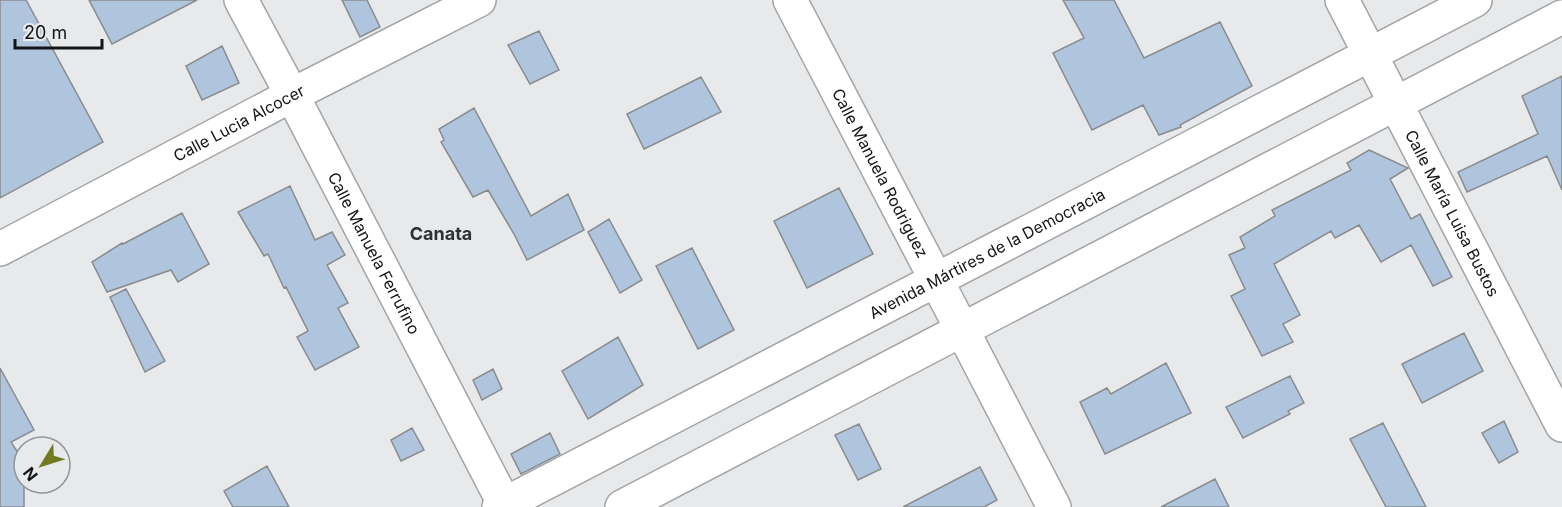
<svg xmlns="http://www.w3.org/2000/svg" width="1562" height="507" viewBox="0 0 1562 507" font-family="Inter,sans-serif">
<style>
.building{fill:#afc4dd;stroke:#898b8d;stroke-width:1.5}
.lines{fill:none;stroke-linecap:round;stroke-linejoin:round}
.minor-casing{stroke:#a2a4a6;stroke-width:36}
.minor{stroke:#fff;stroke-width:33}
.labels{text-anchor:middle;stroke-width:5;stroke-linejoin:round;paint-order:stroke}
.street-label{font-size:16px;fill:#141516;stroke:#e7e9eb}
.neighbourhood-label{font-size:18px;font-weight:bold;fill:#2f3032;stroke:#e7e9eb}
</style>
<rect width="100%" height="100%" fill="#e7e9eb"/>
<path class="building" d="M0,0H26L103,142L0,198Z
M89,0H197L112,44Z
M342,0H367L380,27L360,37Z
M1063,0H1114L1144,58L1220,22L1252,86L1180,125L1181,127L1159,135L1143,105L1092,130L1053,53L1084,38Z
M539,31L559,70L530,84L508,45Z
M222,46L239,83L202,100L186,66Z
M1562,76V190L1547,156L1467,192L1458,172L1538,134L1522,96Z
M701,77L721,112L644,149L627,114Z
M474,108L531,216L568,194L584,230L527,260L514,234L488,190L473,197L441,142L444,140L439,129Z
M1369,150L1408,168L1390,179L1411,219L1420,214L1452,277L1433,286L1411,245L1381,262L1359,225L1335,238L1331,231L1274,264L1300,315L1283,324L1293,342L1262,356L1231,296L1245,289L1229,255L1245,248L1240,237L1275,216L1272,210L1351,170L1347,163Z
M290,186L315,240L332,232L345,255L327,265L348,303L338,308L359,347L315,370L297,337L308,331L286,287L284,288L268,254L264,256L238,212Z
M839,188L873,254L807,288L774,221Z
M182,213L209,264L178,282L171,270L107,292L92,262L122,243L123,244Z
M609,219L642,280L620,293L588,232Z
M692,248L734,330L698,349L656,266Z
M126,289L165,361L145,372L110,297Z
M1464,333L1483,371L1422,403L1402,364Z
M618,337L643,385L588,419L562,371Z
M1166,363L1191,413L1105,454L1080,402L1107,388L1111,394Z
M0,368L34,430L11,442L24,462V507H0Z
M493,369L502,389L482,400L473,380Z
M1290,376L1304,403L1288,411L1290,414L1243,438L1226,407Z
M1504,421L1518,452L1499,463L1482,433Z
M1383,423L1426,507H1386L1350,439Z
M859,424L881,469L858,480L835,435Z
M412,428L424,450L401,461L391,440Z
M550,433L560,454L521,474L511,454Z
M267,466L289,507H233L224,491Z
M980,467L997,500L984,507H903Z
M1215,479L1229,507H1161Z"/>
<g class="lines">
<g class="minor-casing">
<g id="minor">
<path id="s1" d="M241,0L292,95L506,507"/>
<path id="s2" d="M790,0L930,268L1054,507"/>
<path id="s3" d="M1342,0L1562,425"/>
<path id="s4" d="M0,249L292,95L479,0"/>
<path id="s5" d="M499,507L1475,0"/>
<path d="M622,507L1562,17"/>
</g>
</g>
<use href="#minor" class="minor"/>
</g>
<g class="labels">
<g class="street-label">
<text dy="6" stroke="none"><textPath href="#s4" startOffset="270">Calle Lucia Alcocer</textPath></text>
<text dy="6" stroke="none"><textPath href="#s2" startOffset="195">Calle Manuela Rodriguez</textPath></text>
<text dy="6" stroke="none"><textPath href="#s3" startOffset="240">Calle María Luisa Bustos</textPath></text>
<text dy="6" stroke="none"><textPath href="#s1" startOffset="286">Calle Manuela Ferrufino</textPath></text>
<text dy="6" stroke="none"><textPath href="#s5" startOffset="550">Avenida Mártires de la Democracia</textPath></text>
</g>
<g class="neighbourhood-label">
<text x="441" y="240">Canata</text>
</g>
</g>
<g transform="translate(42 465) rotate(232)"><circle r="28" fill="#e7e9eb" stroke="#939496" stroke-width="1.5"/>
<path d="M0-4.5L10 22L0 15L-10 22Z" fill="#727923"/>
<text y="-9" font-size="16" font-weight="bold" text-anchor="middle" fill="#141516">N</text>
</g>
<path d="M15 39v9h87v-9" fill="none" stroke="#141516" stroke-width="3"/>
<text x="24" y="39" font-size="18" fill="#141516" stroke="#e7e9eb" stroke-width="4.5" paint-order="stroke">20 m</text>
</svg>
